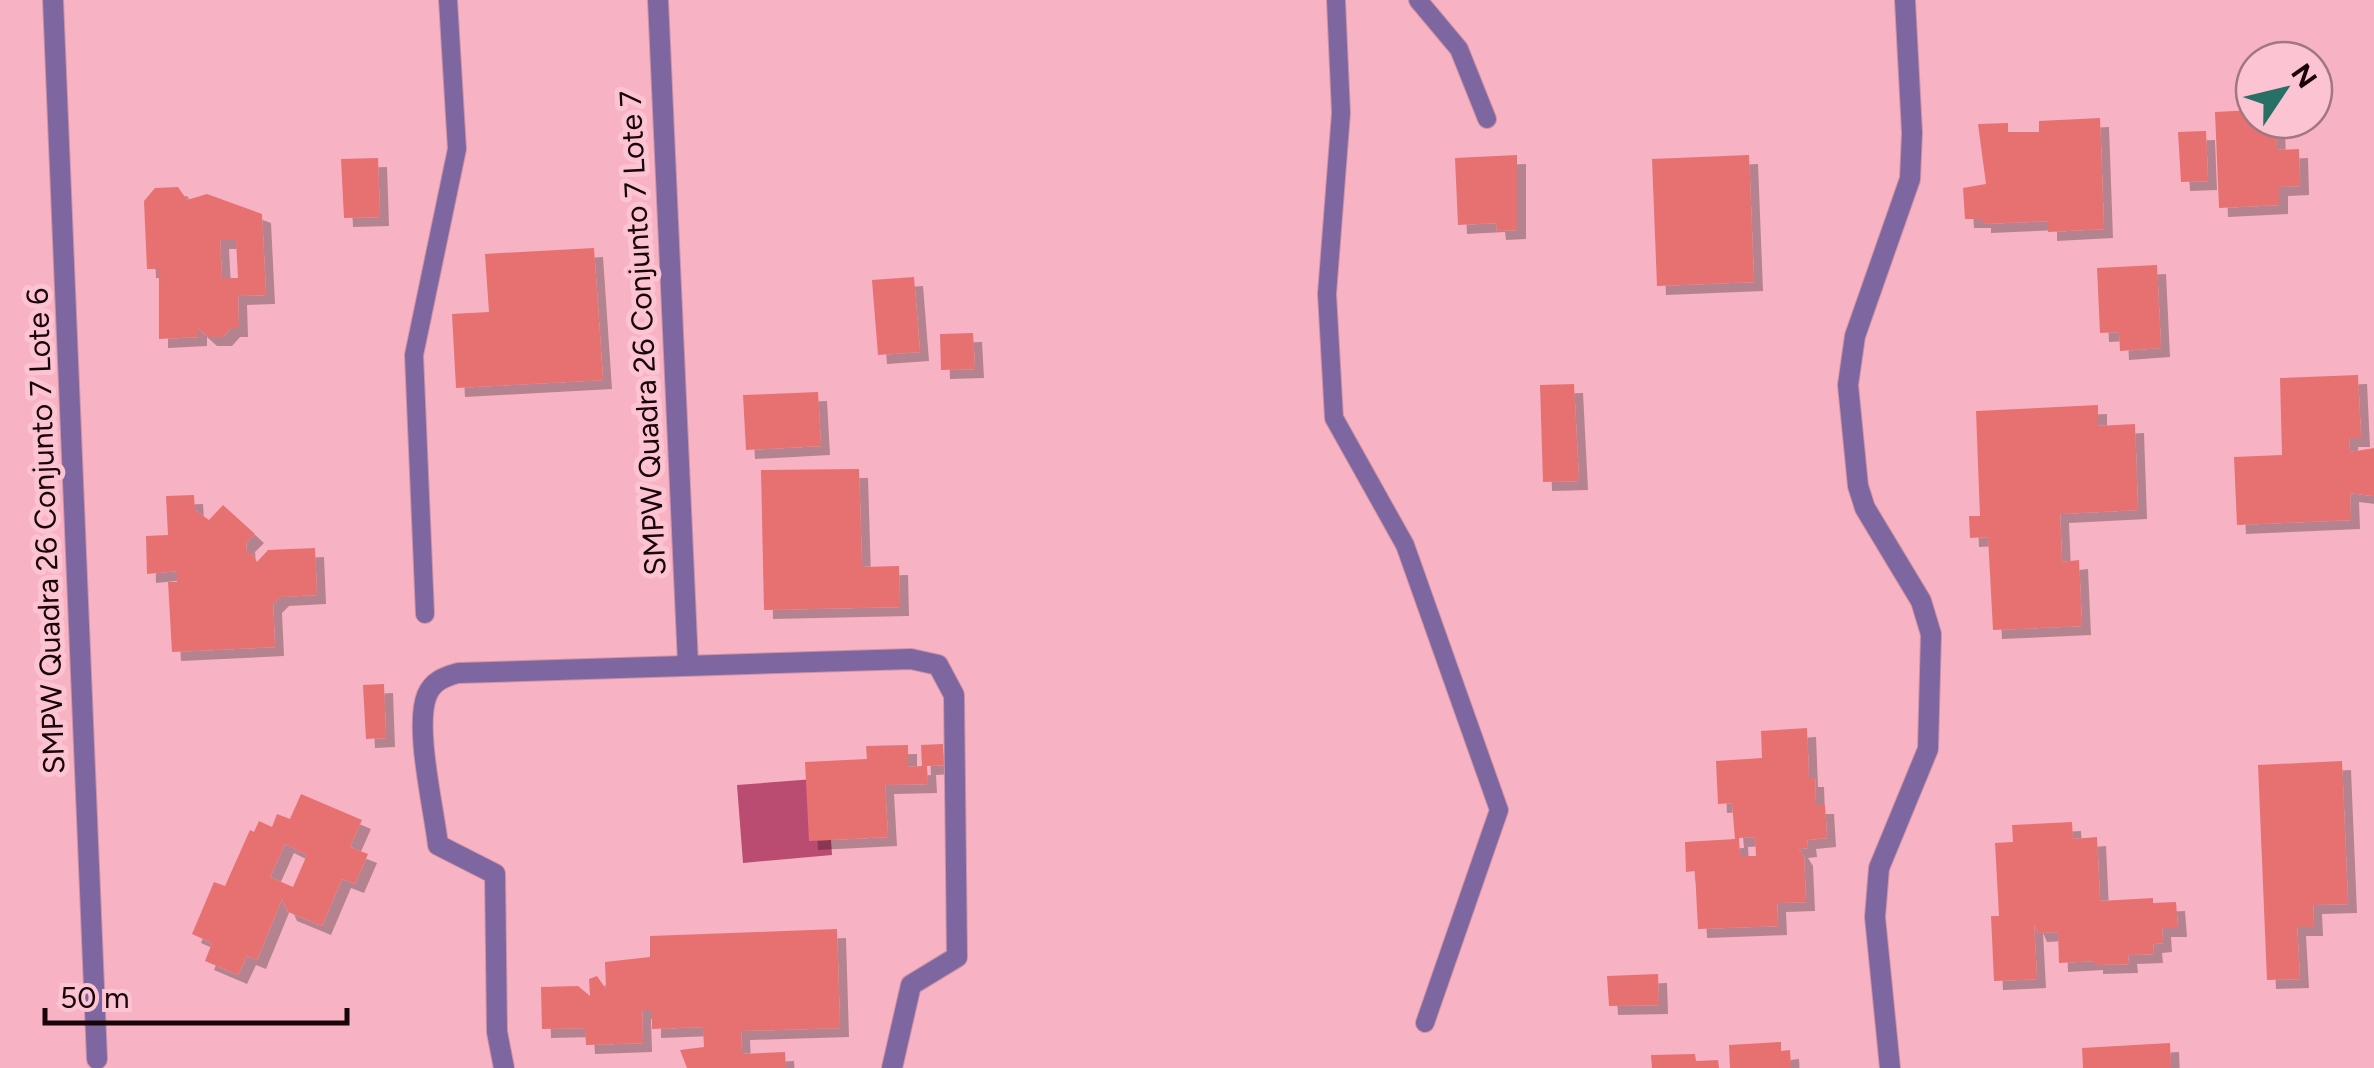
<svg xmlns="http://www.w3.org/2000/svg" width="2374" height="1068" viewBox="0 0 2374 1068" font-family="Figtree,sans-serif">
<style>
.water{fill:#bb4c71}
.building{fill:#e77170;fill-rule:evenodd;filter:url(#shadow)}
.lines{fill:none;stroke-linecap:round;stroke-linejoin:round}
.service-casing{stroke:#cf93a3;stroke-width:20}
.minor-casing{stroke:#cf93a3;stroke-width:22}
.service{stroke:#7e66a1;stroke-width:18}
.minor{stroke:#7e66a1;stroke-width:20}
.labels{text-anchor:middle;stroke-width:10;stroke-linejoin:round;paint-order:stroke}
.street-label{font-size:30px;fill:#19040a;stroke:#fcc4d2}
</style>
<defs>
<filter id="shadow"><feDropShadow dx="9" dy="9" stdDeviation="0" flood-color="#0004"/></filter>
</defs>
<rect width="100%" height="100%" fill="#f7b2c4"/>
<path class="water" d="M827,778L832,855L743,863L737,785Z"/>
<path class="building" d="M2254,110V120H2276L2277,150L2299,149L2300,186L2279,187V205L2219,208L2215,112Z
M2100,118L2104,229L2048,232V221L1982,224V219H1965L1963,188L1986,184L1978,124L2008,123V132H2039V121Z
M2206,131L2208,181L2181,182L2178,132Z
M1517,155V230L1497,231L1496,223L1458,225L1455,158Z
M1749,155L1754,282L1657,286L1652,159Z
M378,158L380,217L344,218L341,159Z
M178,187L187,200L207,194L262,214L266,295L238,296L239,328H231L223,337H208L198,328V337L159,339V269H147L144,201L155,188ZM220,240H236L238,278H222Z
M594,248L603,380L456,388L452,314L489,312L485,254Z
M2157,265L2161,348L2120,351L2119,332L2100,333L2097,268Z
M914,277L920,352L878,355L872,280Z
M973,333L975,369L941,370L940,334Z
M2358,375L2361,438H2349L2350,452L2374,448V496L2350,493L2351,520L2237,525L2234,457L2282,455L2280,378Z
M1574,384L1579,481L1543,482L1540,385Z
M818,392L821,446L746,450L743,395Z
M2098,405V426L2135,424L2138,510L2060,514L2062,562L2079,560L2082,626L1993,630L1988,537L1970,538L1969,516H1980L1976,411Z
M859,469L862,567L899,566L900,607L764,610L761,470Z
M194,495L195,510L209,520L223,505L255,534L246,543L247,553H252L257,562L268,550L315,548L317,595L280,597L273,604L275,647L172,652L168,582H177V571L147,574L146,536L168,535L166,496Z
M384,684L386,738L366,739L363,685Z
M1807,728L1809,778H1815L1816,805H1825L1827,838L1807,840L1808,848L1799,849L1804,857L1806,902L1777,903L1778,926L1698,929L1695,871L1686,872L1685,842L1735,839L1732,803L1718,804L1716,761L1762,758L1761,731ZM1755,837L1756,856H1740L1739,838Z
M943,744L944,765L927,766L928,784L885,785L888,837L809,841L805,762L867,759L866,746L908,745V767L922,766L921,745Z
M2342,761L2348,904L2313,905L2314,927H2297L2300,979L2267,980L2258,765Z
M301,794L362,820L350,847L368,854L355,884L342,879L322,926L288,912L282,899L257,960L247,956L238,975L205,961L212,943L192,934L214,882L225,886L250,830L254,832L259,821L272,827L277,814L290,819ZM285,844L307,855L293,887L270,877Z
M2072,822L2073,839L2097,837L2100,901L2153,898V903L2176,902L2178,928H2162L2163,943L2153,944L2154,954L2128,955L2129,964L2094,965V961L2059,963L2058,932L2038,933L2034,924L2037,979L1994,981L1991,916H1999L1995,843L2013,842L2012,825Z
M837,929L840,1028L741,1031L742,1054L785,1052L786,1068H687L680,1050L704,1047L703,1027L652,1029V1010H642L643,1043L586,1045L585,1028L542,1029L541,987L578,986L590,996L589,979L597,976L606,989L605,962L650,957V936Z
M1658,974L1659,1005L1609,1006L1607,976Z
M1781,1042V1051L1790,1050L1791,1068H1730L1729,1045Z
M2170,1043L2171,1068H2083L2082,1048Z
M1695,1054L1696,1061L1718,1060L1719,1068H1652L1651,1055Z"/>
<g class="lines">
<g class="service-casing">
<path id="service" d="M1336,0L1341,113L1327,294L1334,418L1405,545L1499,810L1425,1023
M1418,0L1459,49L1487,119
M425,614L414,355L457,149L448,0"/>
</g>
<g class="minor-casing">
<path id="minor" d="M53,0L97,1059
M658,0L688,664
M504,1068L497,1032L495,874L438,845C434,809 414,727 427,695C433,681 444,677 458,673L911,659L938,665L954,695L957,957L911,985L892,1068
M1890,1068L1875,917L1879,868L1928,749L1931,634L1921,601L1865,508L1858,486L1848,385L1855,336L1910,179L1912,133L1905,0"/>
</g>
<use href="#service" class="service"/>
<use href="#minor" class="minor"/>
</g>
<g class="labels">
<g class="street-label">
<text transform="translate(643 333) rotate(-93)" y="10">SMPW Quadra 26 Conjunto 7 Lote 7</text>
<text transform="translate(46 531) rotate(-92)" y="10">SMPW Quadra 26 Conjunto 7 Lote 6</text>
</g>
</g>
<g transform="translate(2284 90) rotate(55)"><circle r="48" fill="#fcc4d2" stroke="#a17782" stroke-width="2.5"/>
<path d="M0-8L18 38L0 25L-18 38Z" fill="#286f65"/>
<text y="-15" font-size="28" font-weight="bold" text-anchor="middle" fill="#19040a">N</text>
</g>
<path d="M45 1008v15h302v-15" fill="none" stroke="#19040a" stroke-width="5"/>
<text x="60" y="1008" font-size="30" fill="#19040a" stroke="#fcc4d2" stroke-width="8" paint-order="stroke">50 m</text>
</svg>
